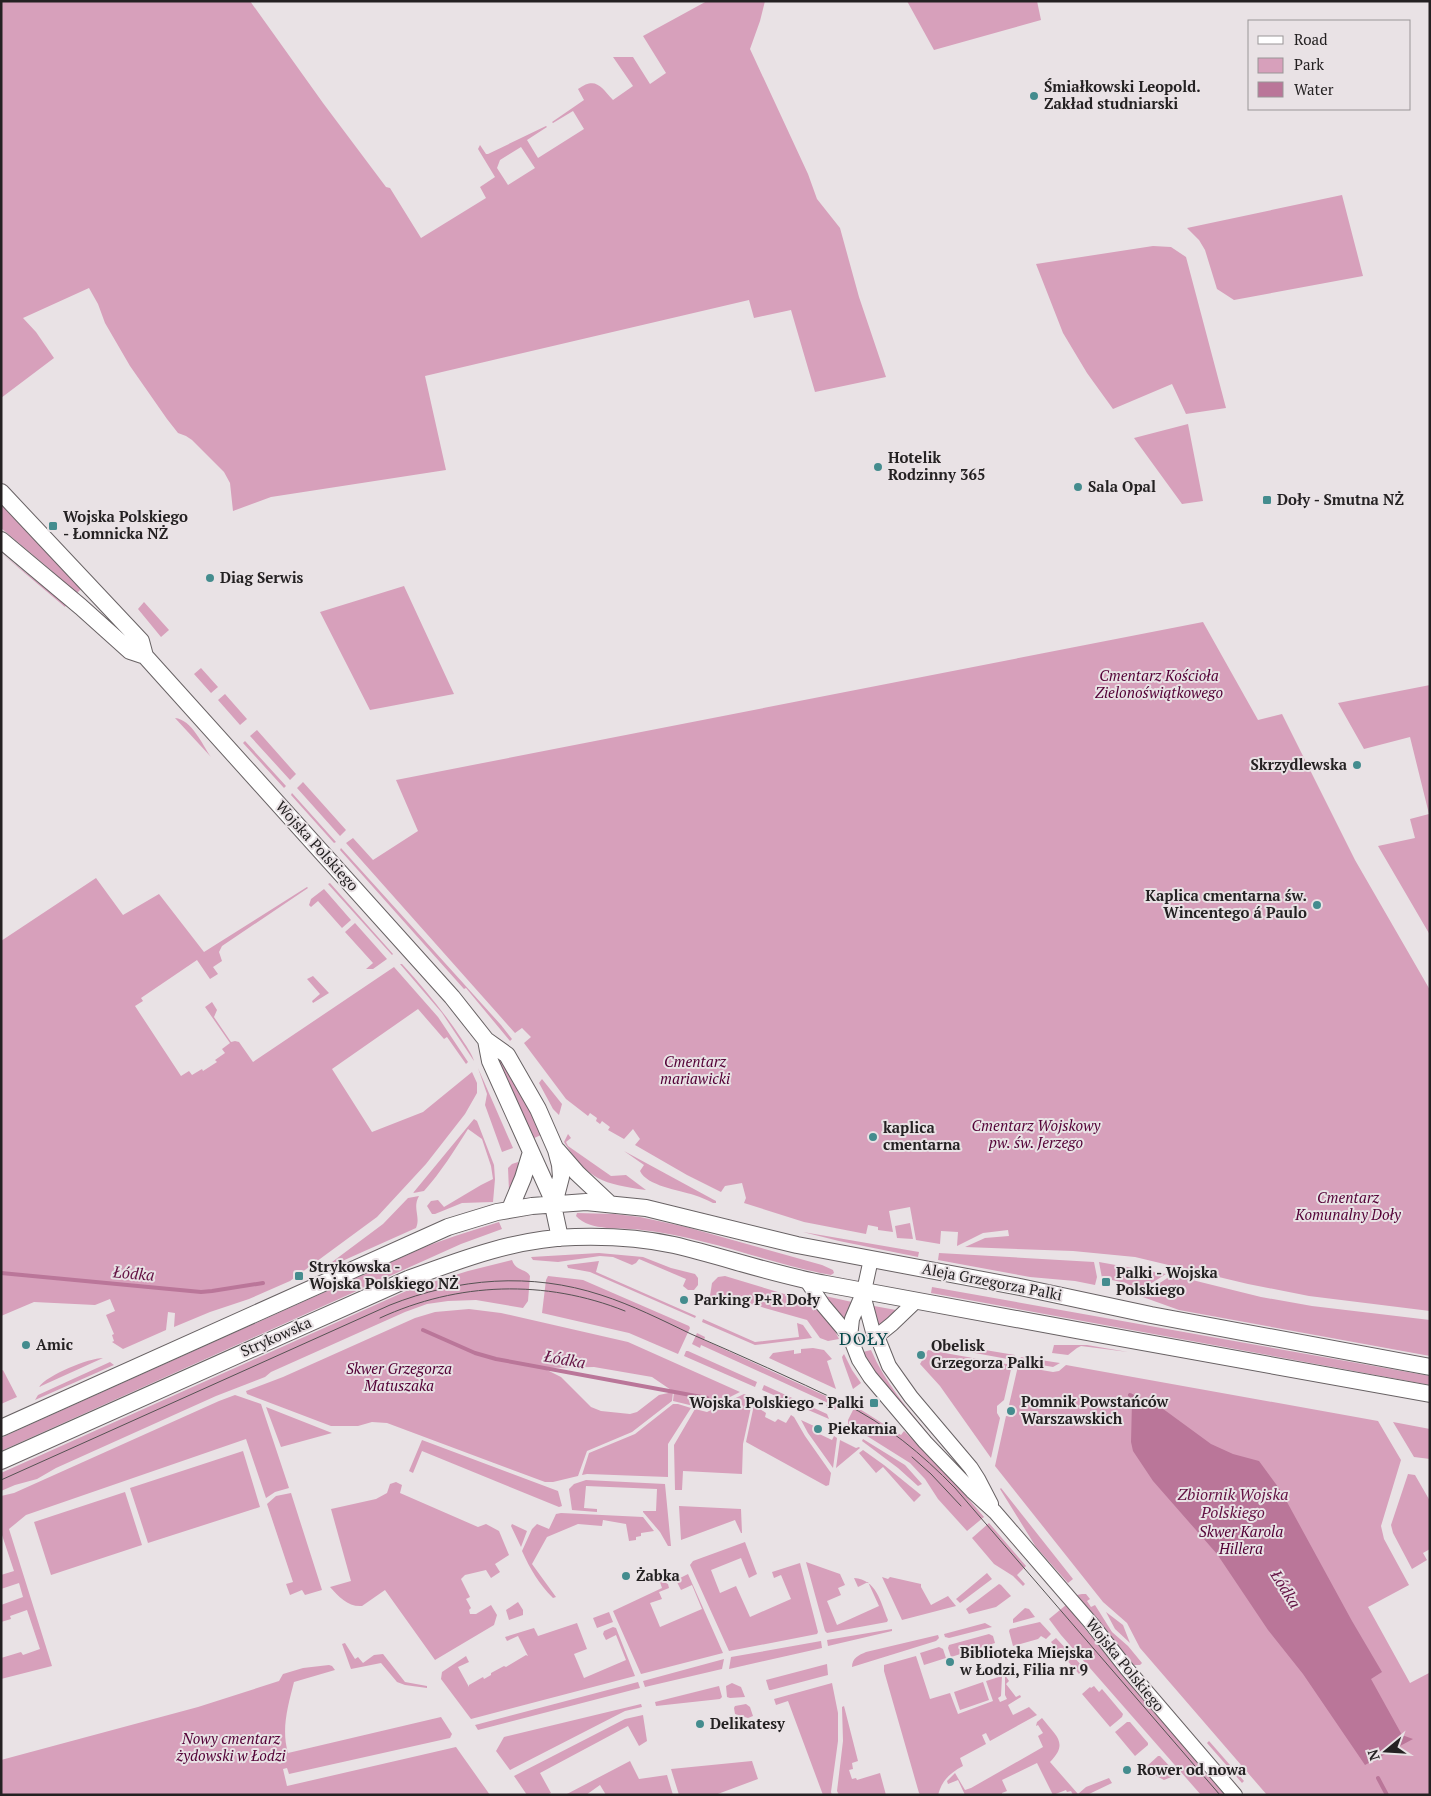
<svg xmlns="http://www.w3.org/2000/svg" width="1431" height="1796" viewBox="0 0 1431 1796" font-family="'PT Serif',serif">
<style>
.green{fill:#d7a0bb;fill-rule:evenodd}
.water{fill:#ba7699}
.lines{fill:none;stroke-linecap:round;stroke-linejoin:round}
.stream{stroke:#ba7699;stroke-width:4}
.secondary-casing{stroke:#686264;stroke-width:16}
.primary-casing{stroke:#686264;stroke-width:18}
.secondary{stroke:#fff;stroke-width:14}
.primary{stroke:#fff;stroke-width:16}
.tram{stroke:#565253;stroke-width:1}
.poi-dot{fill:#448c8e;stroke:#e9e2e5;stroke-width:2}
.labels{text-anchor:middle;stroke-width:4;stroke-linejoin:round;paint-order:stroke}
.poi-label{font-size:15px;font-weight:bold;fill:#242122;stroke:#e9e2e5;text-anchor:start}
.park-label{font-size:15px;font-style:italic;fill:#530036;stroke:#e9e2e5}
.street-label{font-size:15px;fill:#242122;stroke:#e9e2e5}
.water-label{font-size:16px;font-style:italic;fill:#631143;stroke:#e9e2e5}
.quarter-label{font-size:18px;letter-spacing:1px;fill:#05484a;stroke:#e9e2e5}
</style>
<rect width="100%" height="100%" fill="#e9e2e5"/>
<path class="green" d="M1,1H250L323,103L386,187L390,188L421,238L486,198L480,187L495,177L478,149L480,145L486,154H488L546,126L547,127L527,140L538,158L584,129L573,111L553,123L552,122L584,100L578,89C596,76 601,87 613,100L633,86L613,57H633L650,84L666,73L643,36L707,1H765L760,21L750,49L808,174L817,199L840,228L859,297L886,377L815,392L791,310L754,318L749,300L425,376L446,470L271,497L233,511L230,483L224,472L192,440L186,436L178,433L167,419L130,366L105,323L98,304L89,288L23,318L36,332L54,358L1,398ZM521,147L535,168L508,185L497,168L500,160Z
M907,1H1037L1041,20L934,50Z
M1342,195L1363,276L1234,300L1217,289L1205,250L1199,240L1187,228Z
M1153,246L1171,247L1186,257L1226,408L1186,414L1172,384L1113,409L1087,373L1063,333L1036,264Z
M1188,424L1203,501L1182,504L1134,438Z
M1,503L82,588L76,594L52,571L1,528Z
M1,553L66,605L65,607Z
M404,586L454,694L370,710L320,612Z
M144,602L169,630L161,637L138,609Z
M1203,622L1258,720L1282,714L1355,860L1430,990V1311L1309,1296L1248,1284L1135,1257L1073,1251L965,1247L985,1238L1009,1236L1008,1230L983,1233L957,1246L958,1232L941,1231L940,1244L916,1240L910,1207L889,1211L893,1232L878,1230V1227L868,1225L866,1234L804,1222L744,1203L746,1198L742,1183L725,1186L721,1192L687,1175L635,1145L640,1139L633,1129L624,1139L608,1130L610,1127L602,1121L600,1124L596,1121L597,1118L590,1113L588,1116L566,1099L524,1043L531,1037L522,1028L515,1033L346,843L353,838L373,860L418,831L396,780Z
M201,668L218,687L211,693L194,674Z
M1430,685V935L1378,846L1415,838L1410,819L1429,814L1410,737L1364,749L1338,703Z
M225,694L247,719L240,725L218,700Z
M175,718C192,720 202,744 211,757Z
M257,730L296,774L290,780L250,736Z
M245,741L286,786L284,788L243,743Z
M303,782L346,830L340,836L297,788Z
M292,793L336,842L334,843L291,795Z
M341,848L501,1025L512,1039L510,1041L466,988L464,989L340,850Z
M96,878L123,915L159,894L204,952L307,887L308,888L222,946L219,952L222,961L213,967L218,974L210,979L197,960L141,998L143,1001L135,1006L181,1076L189,1071L192,1075L202,1069L203,1071L217,1062L215,1060L225,1053L222,1049L230,1043L205,1007L212,1002L217,1010L214,1017L231,1042L235,1041L239,1042L253,1062L394,967L438,1017L468,1062L466,1064L447,1037L444,1039L418,1009L332,1069L372,1132L423,1112L472,1072L477,1083V1093L465,1114L426,1164L377,1217L290,1281L249,1299L210,1312L174,1327L175,1313L168,1312L166,1330L123,1349L112,1342L114,1341L112,1335L114,1334L106,1315L115,1311L110,1299L95,1305L34,1302L1,1316V941Z
M330,883L393,954L392,955L328,884Z
M324,889L351,920L342,928L318,901L311,907L309,905L311,899Z
M355,923L387,959L373,969H366L373,963L345,932Z
M400,964H402C424,988 443,1011 461,1038C465,1044 472,1054 474,1061L442,1013Z
M313,976L329,993L313,1003L312,1001L320,994L307,979Z
M501,1059L528,1104L541,1135L532,1139L498,1060Z
M478,1068L513,1148L502,1152L485,1105L487,1094Z
M542,1079L562,1104L559,1115L553,1109L539,1083Z
M474,1119L477,1121L494,1165L495,1179L493,1202L462,1203L435,1214H432L427,1206L431,1201L438,1200L444,1207L481,1185L493,1179L491,1166L482,1139L468,1129C454,1151 441,1172 424,1191L413,1193Z
M568,1134L571,1138L566,1142L568,1146L611,1176L626,1175L646,1190C603,1184 588,1180 564,1142Z
M624,1151L716,1201V1203H713C707,1200 701,1197 694,1195C679,1190 647,1186 640,1171L644,1165Z
M518,1162L519,1169L509,1191L508,1168L512,1164Z
M419,1196C412,1208 421,1217 416,1228L320,1271L383,1224L408,1198Z
M577,1213L614,1214L640,1217L686,1227L822,1265L833,1270L834,1273L831,1275C767,1263 706,1237 642,1230C622,1227 590,1232 576,1216Z
M499,1222L502,1229L461,1244L1,1451V1438L25,1427L427,1246L455,1236Z
M910,1223L913,1239L897,1238L895,1226Z
M803,1232L919,1252L918,1257L839,1241Z
M599,1253L643,1257L671,1268L695,1274L698,1278V1285L694,1290H688L683,1286L686,1279L639,1259L636,1263L632,1265L613,1257L600,1256L558,1262L533,1260L531,1257Z
M939,1253L1094,1262L1097,1277L1095,1285L1075,1281L1030,1277L938,1260Z
M512,1260C516,1272 526,1268 530,1276L528,1301L523,1308L476,1300L448,1301L427,1304L405,1312L271,1372L265,1377L216,1396L56,1468L37,1479L15,1485L1,1491V1473L413,1288L468,1271Z
M599,1261L596,1272L696,1316L695,1318L590,1272L568,1268L567,1265Z
M1099,1262L1166,1274L1139,1291L1126,1283L1102,1278Z
M1172,1275L1261,1297L1312,1306L1430,1320V1356L1179,1310L1140,1296Z
M548,1276L583,1280L689,1326L690,1328L678,1354L629,1333L542,1313L546,1280Z
M725,1276L801,1299C818,1309 831,1321 839,1339L828,1341L820,1338L807,1320L723,1296L720,1304L715,1303L710,1296L712,1283L718,1277Z
M932,1287L1430,1376V1385L931,1293Z
M825,1296L852,1302L847,1321H844Z
M874,1306L896,1310L879,1330L873,1307Z
M469,1309L501,1313L628,1342L740,1392L706,1409L673,1401L674,1392L652,1377L594,1367L543,1368L561,1377L591,1407L601,1411L630,1414L637,1412L659,1395L673,1392L672,1401L632,1432L587,1451L578,1476L553,1482H545L387,1423L372,1422L358,1426H331L247,1394L246,1391L283,1377L415,1318L435,1312Z
M703,1319L755,1342L799,1337L797,1323L803,1325L812,1338L755,1345L702,1322Z
M697,1333L705,1337L704,1340L830,1398L832,1395L841,1399L835,1410L826,1406L828,1403L701,1345L700,1348L692,1344Z
M1054,1345H1087L1128,1352L1081,1346L1077,1348L1068,1355L1052,1353Z
M967,1347L1015,1355L1013,1360L964,1351Z
M813,1348L824,1350L832,1359L827,1361L836,1389L769,1358L773,1353L794,1350V1354L801,1353V1349Z
M871,1350C885,1383 908,1409 930,1436V1438L873,1373L863,1352Z
M928,1350L1012,1365L1004,1400L997,1406V1413L1000,1418L991,1458L940,1386L920,1364Z
M686,1351H688L757,1382L755,1387L684,1356Z
M844,1354L852,1370L861,1383L853,1389L843,1361L842,1357Z
M1021,1357L1060,1363L1053,1367L1019,1361Z
M103,1358L39,1387C47,1375 89,1358 103,1358Z
M110,1362L114,1365L35,1400L38,1395Z
M1066,1365L1378,1421L1401,1460L1381,1526L1384,1539L1409,1585L1368,1607L1410,1683L1429,1673L1430,1675V1795H1267L1140,1648L1127,1623L1103,1602L995,1466L1006,1416L1013,1417L1015,1407L1009,1405L1018,1366L1053,1372L1059,1371Z
M3,1370L17,1397L1,1404V1371Z
M764,1385L827,1414L829,1419L762,1390Z
M744,1394L753,1398L743,1444L742,1474L683,1471L682,1490H675L674,1445L695,1409L707,1412Z
M235,1395L261,1404L289,1488L275,1492L266,1498L246,1439L26,1515L9,1529L52,1666L1,1679V1658L21,1652L23,1655L40,1649L27,1610L10,1616L11,1619L1,1622V1605L23,1597L19,1583L1,1589V1575L14,1571L1,1532V1496L14,1493L219,1401Z
M673,1404H678L691,1408L668,1444V1477L587,1474L582,1475L589,1453L635,1434Z
M754,1405L766,1413L765,1417L775,1422L778,1419L786,1423L791,1415L794,1417L805,1436L831,1473L829,1485L826,1486L746,1442Z
M855,1406L901,1435L904,1431L941,1467L984,1517L967,1531L938,1499L925,1479L910,1463L867,1436L848,1426V1420Z
M266,1407L332,1433L281,1447Z
M801,1420L814,1426L813,1431L832,1440L834,1436L837,1438L833,1468L808,1433Z
M1393,1422L1430,1429V1459L1414,1457Z
M863,1439L905,1465L922,1484L918,1486L898,1468L862,1441Z
M422,1440L558,1491L562,1506L559,1507L422,1451L413,1473L409,1471Z
M840,1440L856,1448L859,1447L860,1448L836,1468Z
M863,1450L884,1465L921,1495L914,1502L883,1467L876,1473L859,1453Z
M243,1451L260,1507L148,1543L130,1488Z
M1408,1474L1415,1475L1430,1501V1549L1423,1553L1427,1560L1412,1569L1393,1533L1391,1525Z
M586,1480L665,1484L671,1546H668L660,1532L643,1512V1511H656L657,1489L586,1486L584,1508L597,1509V1512L572,1510L569,1489L574,1484Z
M396,1482L402,1485L400,1493L478,1527L486,1524L499,1531L509,1555L495,1564L500,1572L491,1578L486,1570L465,1575L461,1579L470,1597L466,1599L471,1608L469,1610L470,1614H476L491,1605L497,1615L494,1625L435,1660L385,1590L362,1606C348,1607 339,1597 330,1587L351,1581L331,1509L376,1499L387,1493L390,1484Z
M1001,1488L1073,1579L1068,1583L1036,1547L1000,1489Z
M125,1492L142,1545L51,1575L34,1522Z
M291,1493L322,1590L305,1595L302,1590L290,1595L286,1584L293,1582L267,1504L276,1496Z
M679,1506L741,1509L742,1533H741L735,1520L681,1540Z
M561,1513L643,1517L654,1531L641,1533V1536L636,1537V1540L629,1541L626,1524L603,1520L602,1526L578,1524L547,1537L532,1564L556,1597L553,1598C539,1584 530,1569 522,1551L532,1529L537,1524L549,1529L556,1514Z
M989,1523L1026,1566L1017,1575L1025,1584L1023,1586L1013,1576L994,1564L972,1538Z
M512,1524L527,1531L521,1547L511,1526Z
M745,1542L757,1574L749,1578L741,1558L711,1570L720,1593L736,1586L750,1617L791,1599L781,1575L774,1578L772,1572L800,1563L818,1632L817,1634L729,1651L690,1565L693,1561Z
M806,1562L840,1574L845,1585L838,1588L841,1595L827,1601L837,1625L879,1606L868,1582L858,1587L854,1578C877,1580 880,1601 888,1620L887,1622L827,1633L825,1631Z
M987,1573L992,1579L960,1603L956,1599Z
M688,1574L723,1653L641,1674L613,1611L662,1588L660,1582L662,1581L668,1584L669,1588L659,1592L662,1599L650,1603L660,1627L702,1609L692,1585L681,1590L676,1580Z
M882,1577L888,1579L890,1577L921,1584V1587L931,1605L948,1596L956,1606L902,1620Z
M999,1584L1001,1585L1011,1596L996,1607L969,1614L966,1609Z
M1082,1594H1086L1090,1599L1087,1601L1091,1607L1095,1605L1112,1632L1128,1646L1142,1663L1140,1665H1133L1077,1595Z
M518,1602L523,1610V1615L509,1620L506,1610Z
M1066,1605L1116,1667L1226,1795H1201L1061,1635L1049,1619Z
M1025,1608L1029,1609L1035,1617L1013,1623V1619Z
M609,1612L613,1622L597,1628L593,1618Z
M1106,1612L1123,1625L1130,1643L1115,1629Z
M1040,1622L1051,1634L1046,1639L1041,1636L1038,1639L1013,1646L1009,1631L1010,1629Z
M577,1623L587,1649L574,1654L584,1678L626,1660L616,1635L606,1640L603,1634L604,1631L613,1627L616,1628L635,1676L471,1719L441,1679L442,1672L466,1656L469,1662L458,1667L469,1687V1685L483,1677L484,1679L491,1675V1673L504,1666L506,1667L526,1655L528,1656L518,1636L507,1641L505,1637L534,1628L538,1636Z
M985,1623L992,1627L949,1638L945,1637L944,1634Z
M892,1629V1631L828,1646L827,1640Z
M989,1634L993,1636L995,1643L951,1657L948,1648L949,1645Z
M938,1635L939,1638L936,1641L852,1667C852,1658 859,1655 866,1652Z
M1056,1638L1084,1668L1079,1674L1051,1642Z
M821,1641L822,1648L729,1669L731,1657Z
M345,1643L355,1659L358,1657L363,1663L374,1655L383,1654L405,1682L427,1686V1688L405,1685L397,1682L381,1663L351,1669L342,1644Z
M939,1647L943,1649L946,1658L924,1665L920,1653Z
M916,1656L930,1699L950,1693L958,1714L993,1701L986,1681L1002,1676L1001,1696L998,1698L1000,1702L1007,1699L1005,1695V1675L1009,1681L1006,1684L1016,1697L1020,1695L1021,1697L1008,1705L1013,1715L1029,1707L1037,1715L990,1741L986,1733L982,1735L986,1744L960,1758L963,1766C950,1773 942,1780 938,1795H921L919,1793L884,1671V1665Z
M724,1659L722,1669L645,1687L643,1681Z
M827,1664L828,1675L771,1690H769L766,1680Z
M329,1665L332,1666L335,1670L294,1682C288,1706 281,1729 288,1753L441,1717L452,1734L450,1738L289,1774L287,1768L283,1769L287,1786L456,1747L490,1795H1V1760L198,1707L279,1681L283,1674L303,1668Z
M638,1682L640,1688L478,1730L475,1725Z
M983,1682L989,1700L960,1710L954,1692Z
M732,1683L741,1687L745,1697L730,1698L727,1697L726,1686Z
M832,1683L838,1713V1741L831,1792L832,1795H823L788,1701L776,1705L774,1699Z
M719,1686L722,1697L720,1699L656,1706L655,1702Z
M1094,1686L1099,1692L1102,1689L1123,1714L1122,1717L1110,1727L1082,1694L1090,1687L1091,1688Z
M641,1704L642,1707L625,1711L510,1770L496,1751L504,1737Z
M746,1704L750,1707L753,1716L748,1718L735,1714L734,1708L735,1706Z
M844,1706L858,1761L852,1763L853,1769L849,1770L852,1779L856,1778L857,1780L880,1773L886,1795H839L837,1791L843,1741L842,1707Z
M643,1715L647,1741L639,1746L628,1726L540,1773L551,1793L547,1795H527L514,1776L625,1719Z
M1042,1718C1056,1736 1069,1743 1050,1762L1078,1794L1086,1787L1109,1778L1112,1783L1087,1795H1073L1071,1791L1067,1792L1066,1790L1053,1795L1037,1763L1002,1780L1007,1791L1002,1793V1795H965L958,1780L948,1784L947,1781L955,1773L965,1790L971,1788L1043,1747L1038,1736L1043,1733L1038,1725L1036,1726L1037,1722Z
M1127,1722H1130L1148,1743V1745L1135,1756L1115,1732Z
M1209,1741L1244,1781L1242,1783L1207,1743Z
M1158,1756H1160L1175,1772L1174,1776L1164,1780L1149,1772L1145,1768Z
M630,1761L639,1779L667,1775L673,1795H606L600,1785L586,1795H565Z
M752,1761L758,1779L715,1795H679L671,1769Z"/>
<path class="water" d="M1144,1397L1155,1403L1211,1444L1233,1454L1259,1461L1281,1491L1352,1621L1382,1672L1371,1679L1402,1735L1413,1739L1365,1765L1303,1674L1268,1630L1217,1554L1153,1481L1133,1451L1131,1442L1132,1402Z"/>
<g class="lines">
<path class="stream" d="M1,1273L201,1292L212,1291L263,1283
M423,1330L475,1353L496,1359L707,1398
M1130,1395L1141,1401
M1378,1778L1387,1795"/>
<g class="secondary-casing">
<path id="secondary" d="M807,1281L823,1305L850,1337L859,1360L870,1377L925,1442L972,1491L995,1512L1091,1623L1127,1669L1235,1795
M864,1291L865,1302L873,1332L877,1336L889,1366L911,1397L971,1468L978,1479L991,1504
M877,1336L892,1324L916,1301
M850,1337L852,1319L864,1291L871,1259"/>
</g>
<g class="primary-casing">
<path id="primary" d="M1,492L141,641L145,656L452,997L486,1040L507,1055L538,1109L556,1150L560,1165L561,1177L554,1204
M1,540L81,607L130,651L145,656
M486,1040L490,1061L551,1196L560,1238
M557,1150L577,1173L610,1204
M510,1209L523,1178L531,1152
M1,1428L448,1227L497,1212L532,1206L586,1202L646,1208L797,1245L1020,1287L1151,1315L1430,1367
M1,1461L408,1279C462,1259 518,1238 575,1237C608,1236 642,1238 674,1245C725,1257 775,1275 826,1284C1027,1322 1229,1357 1430,1394"/>
</g>
<use href="#secondary" class="secondary"/>
<use href="#primary" class="primary"/>
<path class="tram" d="M380,1318C458,1282 545,1279 625,1311
M912,1457L931,1474L961,1506
M1,1480L390,1305C458,1278 531,1272 601,1295C632,1305 662,1320 691,1334C742,1356 793,1379 843,1403C886,1424 922,1454 955,1488L1220,1795"/>
</g>
<g class="poi-dot">
<circle cx="1034" cy="96" r="5"/>
<circle cx="878" cy="467" r="5"/>
<circle cx="1078" cy="487" r="5"/>
<rect x="1262" y="495" width="10" height="10" rx="2.5"/>
<rect x="48" y="521" width="10" height="10" rx="2.5"/>
<circle cx="210" cy="578" r="5"/>
<circle cx="1357" cy="765" r="5"/>
<circle cx="1317" cy="905" r="5"/>
<circle cx="873" cy="1137" r="5"/>
<rect x="294" y="1271" width="10" height="10" rx="2.5"/>
<rect x="1101" y="1277" width="10" height="10" rx="2.5"/>
<circle cx="684" cy="1300" r="5"/>
<circle cx="26" cy="1345" r="5"/>
<circle cx="921" cy="1355" r="5"/>
<rect x="869" y="1398" width="10" height="10" rx="2.5"/>
<circle cx="1011" cy="1411" r="5"/>
<circle cx="818" cy="1429" r="5"/>
<circle cx="626" cy="1576" r="5"/>
<circle cx="950" cy="1662" r="5"/>
<circle cx="700" cy="1724" r="5"/>
<circle cx="1127" cy="1770" r="5"/>
</g>
<g class="labels">
<g class="poi-label">
<text x="1044" y="92">Śmiałkowski Leopold.<tspan x="1044" dy="17">Zakład studniarski</tspan></text>
<text x="888" y="463">Hotelik<tspan x="888" dy="17">Rodzinny 365</tspan></text>
<text x="1088" y="492">Sala Opal</text>
<text x="1277" y="505">Doły - Smutna NŻ</text>
<text x="63" y="522">Wojska Polskiego<tspan x="63" dy="17">- Łomnicka NŻ</tspan></text>
<text x="220" y="583">Diag Serwis</text>
<text x="1347" y="770" text-anchor="end">Skrzydlewska</text>
<text x="1307" y="901" text-anchor="end">Kaplica cmentarna św.<tspan x="1307" dy="17">Wincentego á Paulo</tspan></text>
<text x="883" y="1133">kaplica<tspan x="883" dy="17">cmentarna</tspan></text>
<text x="309" y="1272">Strykowska -<tspan x="309" dy="17">Wojska Polskiego NŻ</tspan></text>
<text x="1116" y="1278">Palki - Wojska<tspan x="1116" dy="17">Polskiego</tspan></text>
<text x="694" y="1305">Parking P+R Doły</text>
<text x="36" y="1350">Amic</text>
<text x="931" y="1351">Obelisk<tspan x="931" dy="17">Grzegorza Palki</tspan></text>
<text x="1021" y="1407">Pomnik Powstańców<tspan x="1021" dy="17">Warszawskich</tspan></text>
<text x="864" y="1408" text-anchor="end">Wojska Polskiego - Palki</text>
<text x="828" y="1434">Piekarnia</text>
<text x="636" y="1581">Żabka</text>
<text x="960" y="1658">Biblioteka Miejska<tspan x="960" dy="17">w Łodzi, Filia nr 9</tspan></text>
<text x="710" y="1729">Delikatesy</text>
<text x="1137" y="1775">Rower od nowa</text>
</g>
<g class="park-label">
<text x="1159" y="681">Cmentarz Kościoła<tspan x="1159" dy="17">Zielonoświątkowego</tspan></text>
<text x="695" y="1067">Cmentarz<tspan x="695" dy="17">mariawicki</tspan></text>
<text x="1036" y="1131">Cmentarz Wojskowy<tspan x="1036" dy="17">pw. św. Jerzego</tspan></text>
<text x="1348" y="1203">Cmentarz<tspan x="1348" dy="17">Komunalny Doły</tspan></text>
<text x="399" y="1374">Skwer Grzegorza<tspan x="399" dy="17">Matuszaka</tspan></text>
<text x="1241" y="1537">Skwer Karola<tspan x="1241" dy="17">Hillera</tspan></text>
<text x="231" y="1744">Nowy cmentarz<tspan x="231" dy="17">żydowski w Łodzi</tspan></text>
</g>
<g class="street-label">
<text transform="translate(317 846) rotate(48)" y="5">Wojska Polskiego</text>
<text transform="translate(992 1282) rotate(11)" y="5">Aleja Grzegorza Palki</text>
<text transform="translate(276 1337) rotate(-24)" y="5">Strykowska</text>
<text transform="translate(1125 1665) rotate(51)" y="5">Wojska Polskiego</text>
</g>
<g class="water-label">
<text transform="translate(134 1273) rotate(5)" y="6">Łódka</text>
<text transform="translate(565 1359) rotate(10)" y="6">Łódka</text>
<text x="1233" y="1500">Zbiornik Wojska<tspan x="1233" dy="18">Polskiego</tspan></text>
<text transform="translate(1286 1589) rotate(58)" y="6">Łódka</text>
</g>
<g class="quarter-label">
<text x="864" y="1345">DOŁY</text>
</g>
</g>
<rect width="1431" height="1796" fill="none" stroke="#242122" stroke-width="5"/>
<rect x="1248" y="20" width="162" height="90" fill="#e9e2e5" stroke="#9a9597"/>
<rect x="1258" y="36" width="25" height="8" fill="#ffffff" stroke="#9a9597"/>
<text x="1294" y="45" font-size="15" fill="#242122">Road</text>
<rect x="1258" y="58" width="25" height="15" fill="#d7a0bb" stroke="#9a9597"/>
<text x="1294" y="70" font-size="15" fill="#242122">Park</text>
<rect x="1258" y="82" width="25" height="15" fill="#ba7699" stroke="#9a9597"/>
<text x="1294" y="95" font-size="15" fill="#242122">Water</text>
<g transform="translate(1386 1751) rotate(252)" stroke="#e9e2e5" stroke-width="4" paint-order="stroke">
<path d="M0-4L9 19L0 12L-9 19Z" fill="#242122"/>
<text y="-8" font-size="14" font-weight="bold" text-anchor="middle" fill="#242122">N</text>
</g>
</svg>
